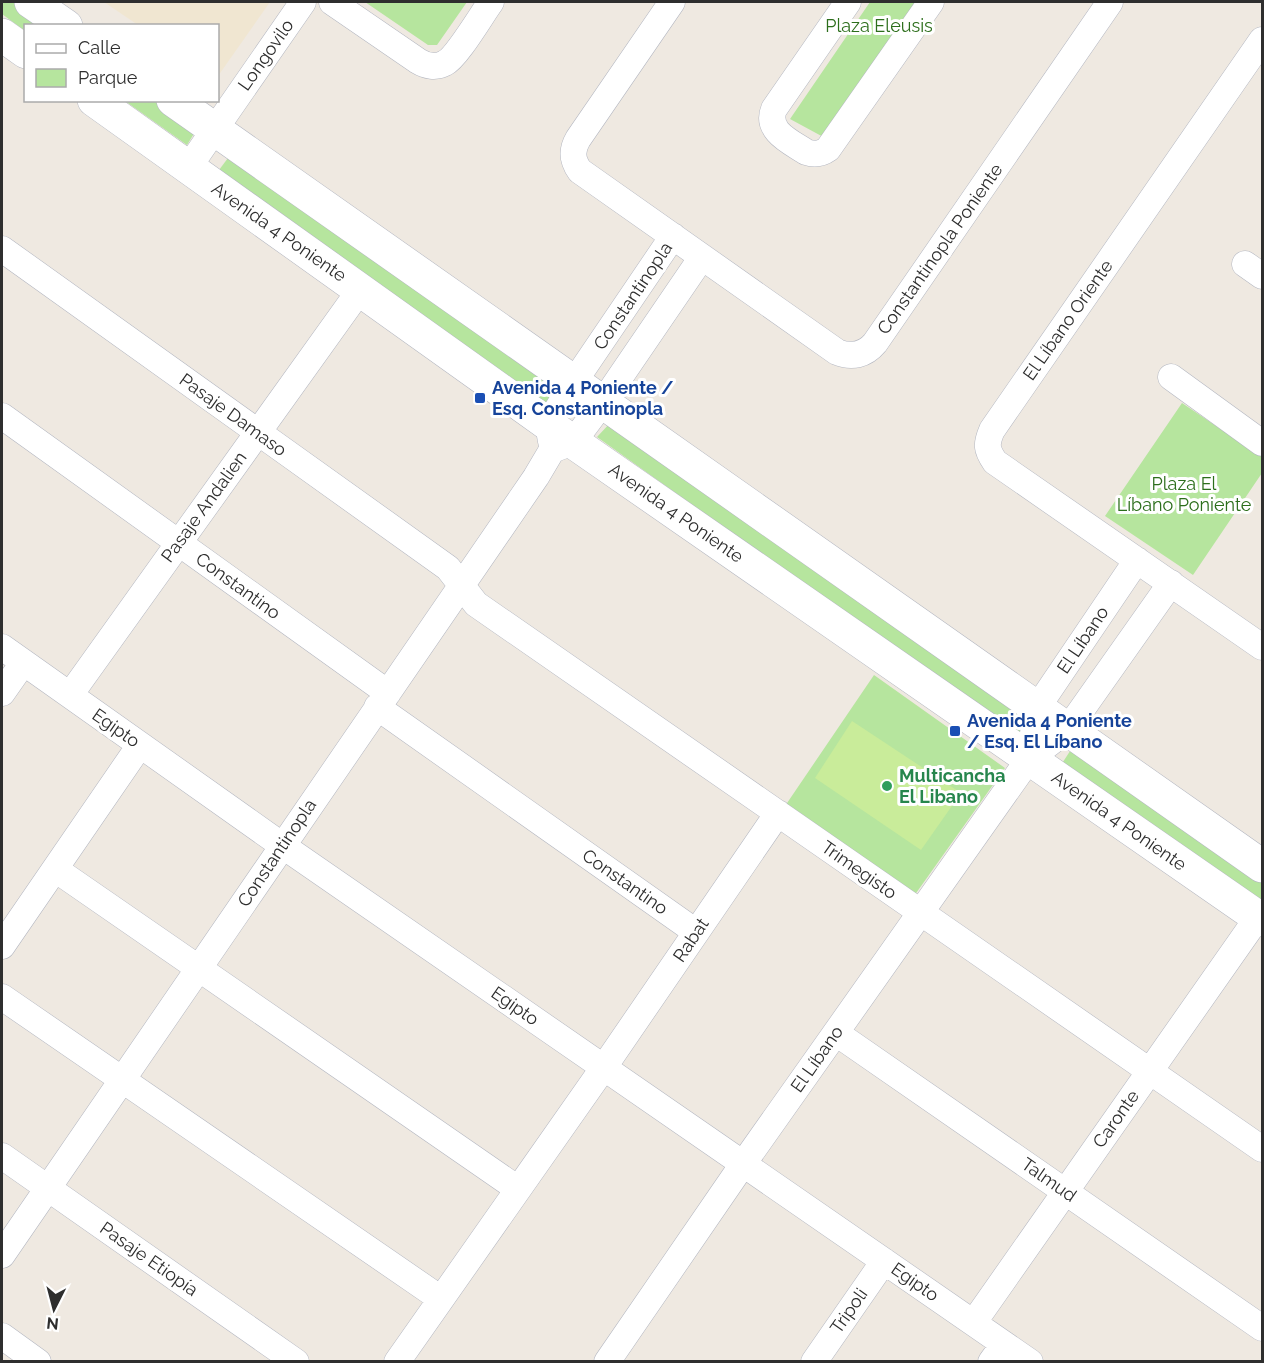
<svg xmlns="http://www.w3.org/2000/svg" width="1264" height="1363" viewBox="0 0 1264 1363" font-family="Raleway,sans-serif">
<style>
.education{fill:#f0e6d1}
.green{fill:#b6e59e}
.pitch{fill:#c9ec9a}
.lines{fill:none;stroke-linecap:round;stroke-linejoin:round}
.minor-casing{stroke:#b4b7c1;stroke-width:27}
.tertiary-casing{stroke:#b4b7c1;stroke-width:34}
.minor{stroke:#fff;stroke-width:26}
.tertiary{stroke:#fff;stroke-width:33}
.transit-dot{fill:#1a4fb4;stroke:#fff;stroke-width:2}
.leisure-dot{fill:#2e9e5b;stroke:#fff;stroke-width:2}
.labels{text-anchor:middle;stroke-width:6;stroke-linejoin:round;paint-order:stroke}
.park-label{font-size:18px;fill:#2c6e1b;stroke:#fff}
.street-label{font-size:18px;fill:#2e2e2e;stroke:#fff}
.transit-label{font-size:18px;font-weight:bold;fill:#164399;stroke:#fff;text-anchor:start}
.leisure-label{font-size:18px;font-weight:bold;fill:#27864d;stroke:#fff;text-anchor:start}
</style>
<rect width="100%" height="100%" fill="#efe9e1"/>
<path class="education" d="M104,2H270L218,76V26L138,25Z"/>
<path class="green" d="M2,2H22L56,25L26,26L25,31L2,14Z
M365,2H467L437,45H428Z
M870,2H923L827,139L790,119Z
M125,101H161L198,127L187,145Z
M231,154L565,391L550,409L216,174Z
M1182,403L1262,457V473L1193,575L1105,516Z
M611,422L1027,719L1024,741L597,437Z
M874,675L1005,768L914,896L783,809Z
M1074,745L1262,877V903L1061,765Z"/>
<path class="pitch" d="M852,721L961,793L921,850L815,778Z"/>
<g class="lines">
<g class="minor-casing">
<path id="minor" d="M332,2L418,61C426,66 436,68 445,63C457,57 482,14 491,2
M672,2L578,139C571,151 572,160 580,171L837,352C852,358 865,355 875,343L1110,2
M848,2L774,109C765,131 791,142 806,152C815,155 821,154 828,149L931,2
M1262,40L992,430C986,444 986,449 995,462L1262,647
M188,168L303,2
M2,249L448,568L476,604L1262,1149
M1245,264L1262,276
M1171,377L1262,443
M2,416L388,693
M551,441L548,424L574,382L673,236
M2,647L283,846L1030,1362
M2,693L23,663
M70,695L360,290
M377,707L696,932
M1029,759L1037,708L1137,560
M55,869L518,1189
M2,946L140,745
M2,997L441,1299
M836,1033L1262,1328
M2,1156L296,1362
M2,1255L536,477L552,450L573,442L603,402L702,257
M974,1322L1258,917
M2,1336L38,1362
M397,1362L604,1067L778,813
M607,1362L743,1164L1029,759L1068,729L1171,583
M814,1362L884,1261
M991,1362L1004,1344"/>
</g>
<g class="tertiary-casing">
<path id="tertiary" d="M31,2L66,26
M2,35L26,52
M94,100L573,442L1262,920
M173,100L1262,866"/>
</g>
<use href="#minor" class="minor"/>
<use href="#tertiary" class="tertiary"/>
</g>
<g class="transit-dot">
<rect x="474" y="392" width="12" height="12" rx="3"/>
<rect x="949" y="725" width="12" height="12" rx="3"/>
</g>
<circle class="leisure-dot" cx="887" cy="786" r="6"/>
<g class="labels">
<g class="park-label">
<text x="879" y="32">Plaza Eleusis</text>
<text x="1184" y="490">Plaza El<tspan x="1184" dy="21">Líbano Poniente</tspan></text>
</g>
<g class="street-label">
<text transform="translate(266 55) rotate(-55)" y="6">Longovilo</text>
<text transform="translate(279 232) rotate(35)" y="6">Avenida 4 Poniente</text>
<text transform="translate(940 249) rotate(-55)" y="6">Constantinopla Poniente</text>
<text transform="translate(633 296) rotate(-56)" y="6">Constantinopla</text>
<text transform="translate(1068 320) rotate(-55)" y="6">El Líbano Oriente</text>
<text transform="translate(233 415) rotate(36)" y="6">Pasaje Damaso</text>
<text transform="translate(204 507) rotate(-54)" y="6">Pasaje Andalien</text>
<text transform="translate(676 513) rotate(35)" y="6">Avenida 4 Poniente</text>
<text transform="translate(238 586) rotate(36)" y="6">Constantino</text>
<text transform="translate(1083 640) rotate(-56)" y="6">El Líbano</text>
<text transform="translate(116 728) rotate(35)" y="6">Egipto</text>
<text transform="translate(1119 821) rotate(35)" y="6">Avenida 4 Poniente</text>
<text transform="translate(277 853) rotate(-56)" y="6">Constantinopla</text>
<text transform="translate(859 870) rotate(35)" y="6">Trimegisto</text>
<text transform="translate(625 882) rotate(35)" y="6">Constantino</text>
<text transform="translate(691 940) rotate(-56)" y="6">Rabat</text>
<text transform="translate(515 1006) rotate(35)" y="6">Egipto</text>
<text transform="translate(817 1059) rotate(-55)" y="6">El Líbano</text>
<text transform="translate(1116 1119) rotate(-55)" y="6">Caronte</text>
<text transform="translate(1049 1180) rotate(35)" y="6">Talmud</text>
<text transform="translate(149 1259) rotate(35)" y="6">Pasaje Etiopía</text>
<text transform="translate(915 1282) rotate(35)" y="6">Egipto</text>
<text transform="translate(849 1311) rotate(-55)" y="6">Tripoli</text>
</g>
<g class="transit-label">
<text x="492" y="394">Avenida 4 Poniente /<tspan x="492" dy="21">Esq. Constantinopla</tspan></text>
<text x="967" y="727">Avenida 4 Poniente<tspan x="967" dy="21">/ Esq. El Líbano</tspan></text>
</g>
<g class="leisure-label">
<text x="899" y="782">Multicancha<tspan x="899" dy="21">El Libano</tspan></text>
</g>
</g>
<rect width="1264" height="1363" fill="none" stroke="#2e2e2e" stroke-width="6"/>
<rect x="24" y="24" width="195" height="78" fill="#ffffff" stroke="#ababab" stroke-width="1.5"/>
<rect x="36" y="44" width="30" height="9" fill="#ffffff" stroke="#ababab" stroke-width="1.5"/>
<text x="78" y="54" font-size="18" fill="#2e2e2e">Calle</text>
<rect x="36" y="69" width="30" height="18" fill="#b6e59e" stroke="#ababab" stroke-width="1.5"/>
<text x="78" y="84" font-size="18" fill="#2e2e2e">Parque</text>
<g transform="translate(54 1309) rotate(186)" stroke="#ffffff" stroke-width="4.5" paint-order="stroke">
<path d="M0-4.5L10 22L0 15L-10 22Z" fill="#2e2e2e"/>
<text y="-9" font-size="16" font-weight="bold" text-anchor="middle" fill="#2e2e2e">N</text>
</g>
</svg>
